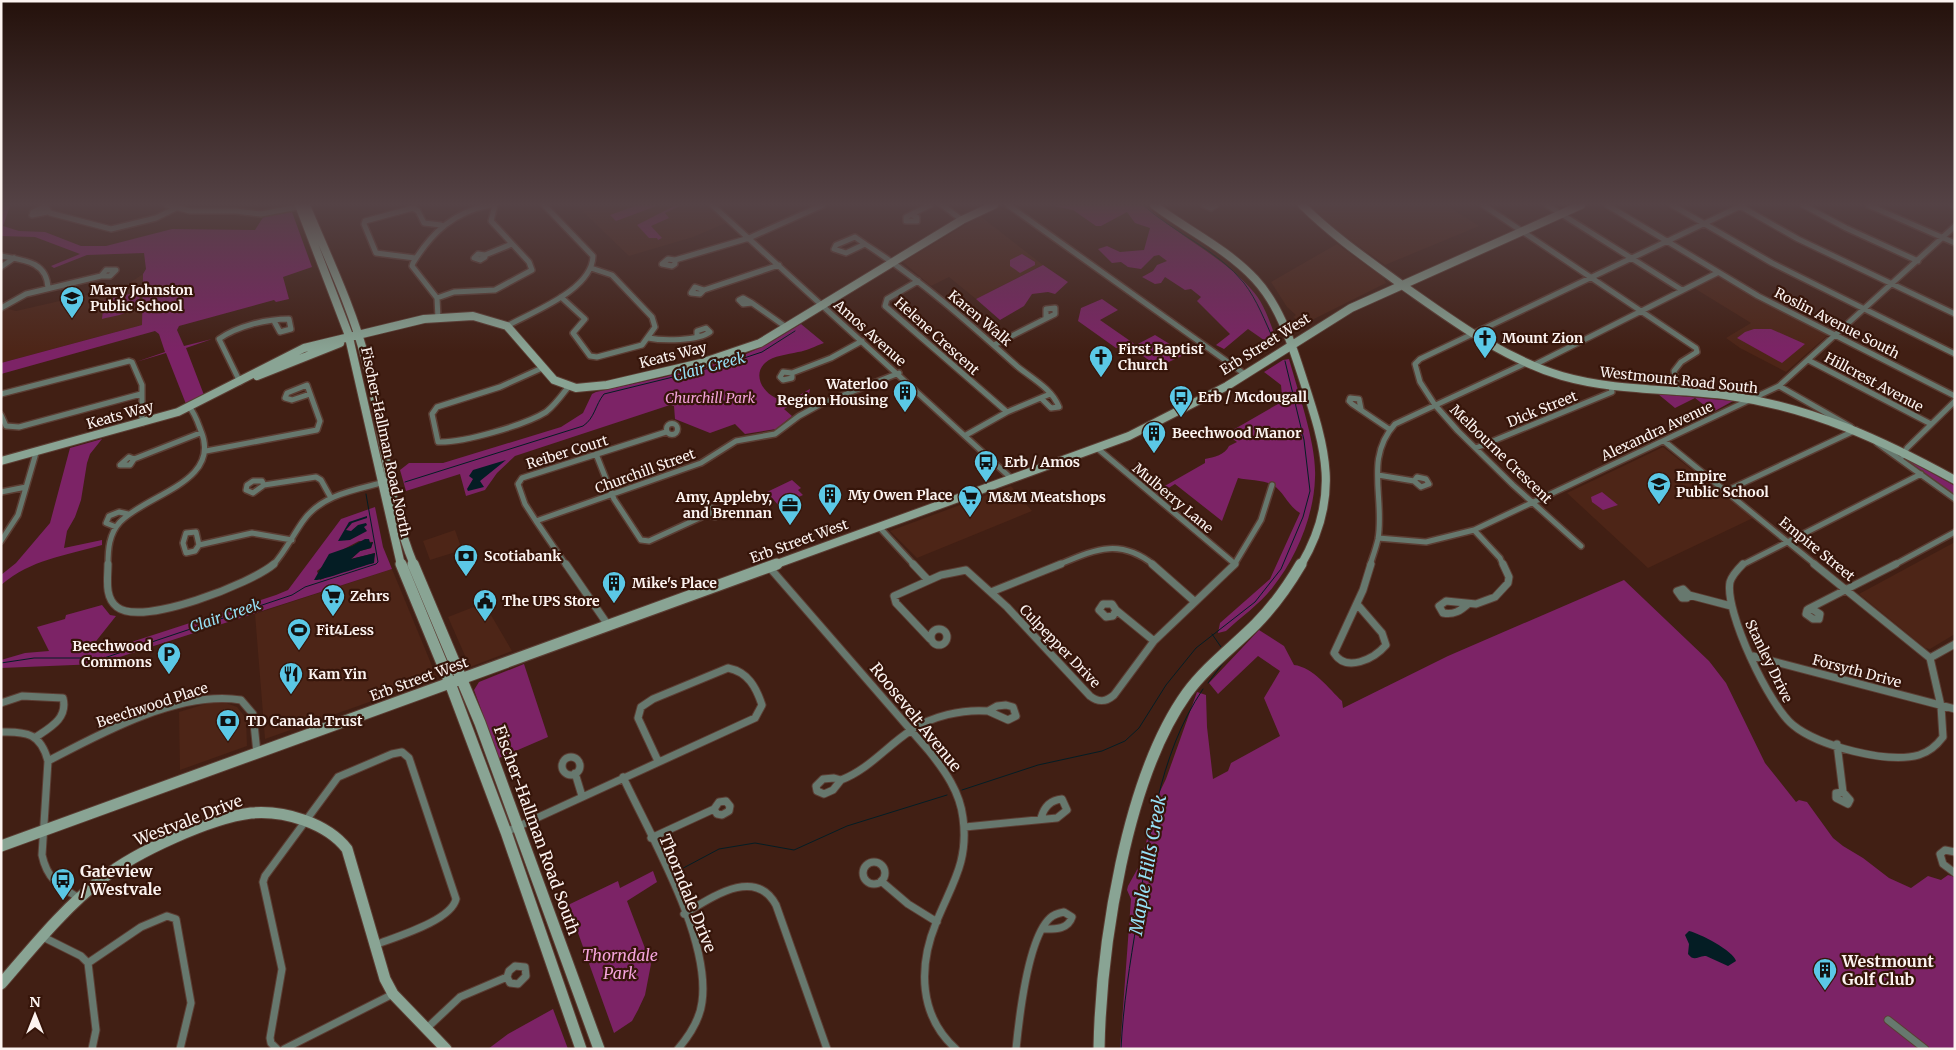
<svg xmlns="http://www.w3.org/2000/svg" width="1956" height="1050" viewBox="0 0 1956 1050" font-family="Merriweather,serif">
<style>
.built{fill:#4d2517}
.green{fill:#7c2366;fill-rule:evenodd}
.water{fill:#041d24}
.lines{fill:none;stroke-linecap:round;stroke-linejoin:round}
.stream{stroke:#041d24;stroke-width:1}
.street-far1-casing{stroke:#5b3d33;stroke-width:8}
.street-casing{stroke:#5b3d33;stroke-width:9}
.secondary-far1-casing{stroke:#5b3d33;stroke-width:10}
.secondary-casing{stroke:#5b3d33;stroke-width:13}
.street-far1{stroke:#67786e;stroke-width:5}
.street{stroke:#67786e;stroke-width:7}
.secondary-far1{stroke:#89a494;stroke-width:8}
.secondary{stroke:#89a494;stroke-width:11}
.labels{text-anchor:middle;stroke-width:4.5;stroke-linejoin:round;paint-order:stroke}
.poi-label{font-size:14px;font-weight:bold;fill:#fcf3f0;stroke:#36150a;text-anchor:start}
.street-label{font-size:14px;fill:#fcf3f0;stroke:#36150a}
.park-label{font-size:14px;font-style:italic;fill:#f4a3db;stroke:#36150a}
.water-label{font-size:15px;font-style:italic;fill:#96e0f6;stroke:#36150a}
.near-street-label{font-size:16px;fill:#fcf3f0;stroke:#36150a}
.near-poi-label{font-size:16px;font-weight:bold;fill:#fcf3f0;stroke:#36150a;text-anchor:start}
.near-park-label{font-size:16px;font-style:italic;fill:#f4a3db;stroke:#36150a}
.near-water-label{font-size:18px;font-style:italic;fill:#96e0f6;stroke:#36150a}
</style>
<rect width="100%" height="100%" fill="#411f14"/>
<path class="built" d="M576,205H706L726,223L693,237L629,256Z
M1309,205H1446L1479,226L1385,265L1331,226Z
M980,216L1043,265L976,299L949,277L931,286L903,262Z
M1337,244L1383,277L1386,283L1304,324L1293,317L1296,315L1287,307L1271,282Z
M143,274L142,325L1,363V312L5,308L16,311L125,286Z
M1719,276L1744,292L1828,335L1786,372L1740,348L1726,338L1751,323L1694,288Z
M1663,447L1753,518L1648,568L1567,493Z
M1011,486L1032,511L917,558L890,531Z
M455,530L462,550L430,560L423,541Z
M1955,542V634L1930,649L1925,648L1859,594Z
M392,569L437,678L265,739L255,614Z
M484,603L512,651L470,667L448,617Z
M223,702L237,707L242,713L246,719L247,746L180,770L179,712L209,703Z"/>
<path class="green" d="M1,205L10,206L3,226L19,231L45,232L81,246H106L172,229L255,230L264,216L292,212L312,267L283,277L289,299L276,302L274,300L179,326L177,330L184,346L212,339L186,348L204,395L186,404L166,353L136,362L165,352L159,334L155,331L1,374V363L142,325L143,274L146,269L144,253L87,255L54,268L51,266L80,254L35,237L1,236Z
M638,205H659L616,221L610,215Z
M676,205L680,206L665,213L669,218L651,226L662,238L658,240L657,238H649L637,225Z
M1049,205H1145C1177,236 1221,255 1251,289C1264,302 1270,323 1277,341L1271,345L1248,329L1224,349L1216,345L1230,334L1197,301L1201,297L1191,289L1185,290L1165,277L1161,283L1155,284L1142,277L1153,271L1157,265L1167,261L1159,255L1154,256L1141,269L1128,267L1121,262L1112,263L1098,249L1107,246L1120,252L1144,250L1150,228L1135,223L1127,212L1101,226H1096L1073,210Z
M1022,254L1035,262V265L1020,273L1010,266V260Z
M1043,265L1068,282L1055,294L1048,292L1032,294L1024,306L1000,320L976,299Z
M142,291C136,314 123,314 102,319L104,300Z
M1102,299L1118,310L1100,320L1136,345L1155,335L1186,354L1158,367L1128,345L1116,348L1078,321L1081,308Z
M801,324L824,343C815,346 807,351 798,352C787,355 774,355 765,363C749,378 770,403 789,400C795,399 804,392 810,389L809,394L784,409L792,416L776,429L745,434L735,424L710,433L675,419L674,406L670,405L515,456L497,473L485,490L466,496L460,474L406,491L400,470L409,463H443L561,427L583,413L592,394L596,392L665,377L746,354L766,345Z
M1754,329H1771L1805,344L1782,363L1737,338L1745,332Z
M1289,359C1298,392 1317,445 1315,478C1314,516 1296,558 1273,587C1260,604 1241,617 1226,631L1218,633L1220,623L1270,579L1300,513C1288,506 1284,492 1273,485C1264,480 1247,480 1238,478L1222,521L1175,484L1159,494L1156,491L1205,463V459C1214,457 1225,455 1229,446L1237,442L1226,434L1278,404L1282,396L1281,385L1264,372L1283,360Z
M1658,394L1733,401L1713,412L1695,398L1675,408Z
M102,439L90,454L87,463L81,500L75,517L67,531L64,548L102,540V545C64,556 32,559 1,585V575L16,563L50,523L70,448Z
M1882,445L1955,486V496L1911,463Z
M792,480L801,488L798,490L803,495L779,506L767,492Z
M1602,492L1618,505L1603,510L1592,502L1591,497Z
M375,507L383,547L392,569L98,664L1,668V660L25,653L49,651L37,627L65,619L66,615L102,605L110,615L116,616L89,650L113,648L276,595L288,590L341,519ZM359,541L373,542L371,548L360,551L351,559L375,553L373,563L338,572L320,580L317,571L344,549Z
M1624,580L1709,661L1726,683L1765,763L1796,802L1799,800L1807,802L1833,838L1843,846L1863,858L1889,878L1911,888L1928,876L1941,880L1948,875L1955,877V1049H1120L1131,899L1127,890L1128,886L1139,866L1150,829L1153,806L1166,779L1197,692L1206,695L1207,727L1213,779L1228,771L1231,763L1280,736L1264,698L1280,671L1258,656L1218,694L1209,683L1259,630L1284,646L1294,665C1313,667 1329,689 1342,701L1343,708L1448,656Z
M524,664L548,737L499,758L474,690L479,682Z
M653,871L657,882L627,901L651,964L645,995L638,1010L632,1021L614,1033L568,905L618,881L620,888Z
M553,1009L568,1049H488L508,1034Z"/>
<path class="water" d="M506,460L480,481L484,487L468,491L467,489L473,479L469,476L473,470Z
M367,516V518L352,523L346,530L351,531L358,525L366,523L367,525L364,527L367,531L350,540L338,541L349,522Z
M365,539H369L370,543L373,542L371,548L360,551L351,559L375,553L374,563C361,566 322,581 314,580L329,554L352,546Z
M1689,931C1699,933 1734,951 1736,961L1728,966L1706,956C1698,955 1695,963 1688,954L1689,944L1685,935Z"/>
<g class="lines">
<path class="stream" d="M1054,205H1068
M1143,205C1174,233 1218,250 1244,283C1257,300 1265,321 1274,341
M405,482L583,426C595,418 595,405 604,394L726,364L762,352L795,331
M1212,634L1221,647
M1,663L34,658H104L292,595L305,587L376,564L378,562L366,494
M1208,683L1227,658
M962,790L1038,765L1102,751L1125,741L1139,728L1166,685L1196,648L1255,602L1281,569L1303,517L1310,491L1304,440L1285,361
M674,873L719,849L755,843L794,850L847,826L947,795
M1121,1049C1123,1006 1130,963 1137,921C1148,843 1158,755 1203,689"/>
<g class="street-far1-casing">
<path id="street-far1" d="M45,205L50,213L111,229L156,218L176,208
M167,205L190,211H236L261,214L303,206
M712,205L1012,479
M942,205L962,220
M1008,205L1246,375
M1204,205L1211,208L1216,205
M1483,205L1696,348L1697,352L1681,362L1674,371L1678,391
M1547,205L1682,290
M1607,205L1758,296L1955,396
M1672,205L1772,263L1955,354
M1803,205L1846,228L1918,261
M1868,205L1955,243
M1953,205L1955,206
M1740,206L1798,239L1955,314
M44,207L33,212L32,215L47,212
M912,215L917,217V221H906V217L930,205
M855,237L865,244L846,253L834,249L836,245Z
M865,244C920,279 970,324 1018,367C1033,379 1052,389 1059,407L1051,408L1042,399
M478,254L485,255V257L480,260L474,258Z
M485,255L512,244
M1,256C23,260 47,261 48,288
M415,258L376,253L364,224L365,221L413,208L418,211L424,223L441,225
M668,259L675,260V264L672,266L662,264Z
M675,260L749,238L823,205
M1,267L14,258
M106,270H116L110,276H101Z
M918,281L887,299L885,306L1007,412
M695,287L704,290L700,294L691,293Z
M704,290L779,265
M561,297L585,319L573,333L590,356L597,357L642,345L655,327L652,317L612,275L591,268
M437,298L454,292L495,290L532,270L529,262L491,221L495,205
M743,298L752,303L743,304L739,300Z
M752,303L786,327
M1,308L26,294L101,276
M438,318L437,298L412,266L413,263C432,232 454,212 490,205
M507,326C534,311 592,290 593,256L544,205
M648,338C663,341 698,341 710,332L706,328L697,331V335
M994,345L1055,314V308L1046,309V317
M1808,360L1931,424
M1532,366L1717,273
M542,368L500,387L437,407L432,414L438,442C463,443 525,425 546,412C555,405 562,395 569,386
M783,372L792,373V378L783,380L780,377Z
M792,373L831,358L862,341
M240,382L219,339C237,326 267,319 289,319L291,329L280,332L274,321
M1779,386L1851,427
M1,394L129,361L132,362L142,385V423
M1361,409L1359,399L1350,398L1349,401L1352,404L1389,429
M1,415L6,426L19,427L141,394
M666.5 429a5.5 5.5 0 1 1 11 0a5.5 5.5 0 1 1-11 0Z
M966,435L1007,412L1050,394
M1664,441L1816,565
M1877,443L1955,499
M1097,448L1235,564
M1476,448L1612,392L1611,387
M206,451L317,430L320,421L307,385L287,393L285,398L292,400L310,394
M596,454L614,499L641,540L649,541L708,514
M1903,456L1907,448L1955,401
M129,457L134,459L130,465H120Z
M134,459L200,433
M1378,475L1414,481
M1417,477L1426,479L1429,484L1421,487L1414,481Z
M253,481H262L264,485L253,493L246,490L247,485Z
M264,485L316,477L321,480L331,498
M1726,491L1856,430
M1,492L26,487
M712,508L719,510V514L715,517L708,514Z
M536,521L525,504L518,484L522,478L666,432
M116,527L106,523L109,516L119,512L128,514
M880,528L914,565
M1474,530L1500,558L1503,565
M196,532L199,545L195,551L186,553L183,543L186,533Z
M1378,538L1426,542L1474,530L1779,386L1955,226
M1,541L18,515L36,453
M199,545L252,533L292,540
M1581,546L1513,485L1458,431L1435,405L1420,382L1415,364L1420,359L1743,205
M108,565C108,549 109,534 120,522C147,494 222,482 201,431C198,423 195,413 189,407
M273,565C285,552 293,535 303,521C322,494 356,490 385,482
M566,565L536,521L701,463L736,441L775,434L799,416L821,404L899,373
M1058,565C1094,550 1119,537 1154,565
M1234,565L1261,520L1272,485
M1370,565C1373,556 1376,548 1378,539C1385,498 1364,458 1395,424L1526,363
M1742,565L1921,474
M1894,565L1955,532"/>
</g>
<g class="street-casing">
<path id="street" d="M108,564C108,578 104,597 117,607C142,627 252,583 274,564
M566,564L608,625
M913,564L928,580
M1152,564L1194,601
M1743,564C1738,569 1732,575 1730,582C1724,611 1770,707 1793,725C1818,746 1888,764 1919,755C1929,752 1937,745 1943,737L1941,706L1930,658
M1814,564L1930,658
M770,568L929,751C945,771 960,792 963,818C969,863 951,885 936,923C918,967 919,1016 956,1049
M1683,589L1689,595L1687,598H1682L1677,591Z
M991,592L1061,564
M1689,595L1731,606
M1103,604H1112L1116,610L1113,616L1106,617L1099,610Z
M1357,604L1382,633L1386,645C1374,659 1346,673 1334,653L1363,590L1371,564
M1468,604C1460,611 1454,615 1443,613L1439,606L1446,601L1476,604L1495,597L1508,583L1509,577L1503,564
M1808,609L1896,564
M1812,609L1820,614L1819,619H1813L1806,614L1807,610Z
M1116,610L1154,641
M931 637a8 8 0 1 1 16 0a8 8 0 1 1-16 0Z
M930,639L896,603L894,596L941,575L966,570L1007,607L1090,696C1099,703 1106,702 1114,695L1154,641L1235,564
M1753,656L1955,709
M1930,658L1955,644
M1,703L22,696L63,698C68,718 51,727 36,737
M1006,705L1013,707L1016,716L1008,720L988,711L997,706Z
M1,732C27,731 41,734 48,761L42,855C47,879 59,886 79,898
M1837,744L1843,792
M562 766a9 9 0 1 1 18 0a9 9 0 1 1-18 0Z
M48,761C101,733 180,690 241,700L253,714L257,753
M575,773L582,796
M623,777C650,835 711,938 702,1002C700,1019 689,1036 678,1049
M834,778L841,780L833,790L824,794L817,791L816,786L823,779Z
M841,780C869,769 886,747 910,731C931,716 963,709 988,711
M1843,792L1850,800L1848,804L1836,798V793Z
M726,801L730,806L729,811L722,815L717,814L714,809L719,802Z
M965,827L1057,818L1067,810L1062,799C1050,800 1044,807 1041,818
M506,832L755,718L762,705C756,687 748,672 728,668L653,699L641,707L638,718L658,761
M651,838L714,809
M1955,852L1945,850L1940,854L1943,864L1955,873
M863 873a11 11 0 1 1 22 0a11 11 0 1 1-22 0Z
M881,881L908,904L937,922
M684,914C711,898 755,866 776,905L827,1049
M43,937L81,956L88,963L96,1030L92,1049
M88,963L141,927L167,916L176,919L191,1003L180,1049
M515,966L525,967L526,976L518,984L510,983L507,977L509,971Z
M1888,1020L1925,1049
M427,1028L460,997L507,977
M277,1049L271,1043L270,1038L282,969L263,882L265,876L338,777L392,754L402,752L409,758L456,899C451,921 395,937 375,945
M284,1049L393,994
M1016,1049C1019,1019 1028,938 1050,918C1054,914 1059,913 1064,912L1072,917C1068,930 1054,929 1043,929"/>
</g>
<g class="secondary-far1-casing">
<path id="secondary-far1" d="M299,205L348,333L401,565
M306,205C327,256 352,307 366,361C384,428 387,501 414,565
M1154,205C1187,230 1226,248 1255,279C1279,305 1290,339 1301,373C1324,444 1343,494 1301,565
M1302,205C1332,235 1368,260 1402,285C1452,320 1502,358 1562,376C1618,392 1674,388 1730,396C1811,407 1884,441 1955,480
M257,376L340,343
M1,461L178,412L304,348L424,319L473,316L507,326L554,380L576,388L607,385L701,363L760,343L962,220L994,205
M774,565L1129,436L1227,386L1351,308L1581,205"/>
</g>
<g class="secondary-casing">
<path id="secondary" d="M401,564L450,683L506,832L581,1049
M413,564L480,723L599,1049
M1,846L777,564
M1,984C33,947 64,908 103,878C136,852 210,818 251,813C284,810 327,823 347,849L385,979L393,994L446,1049
M1099,1049C1101,946 1126,778 1187,693C1206,667 1233,647 1256,624C1274,606 1288,586 1301,564"/>
</g>
<use href="#street-far1" class="street-far1"/>
<use href="#street" class="street"/>
<use href="#secondary-far1" class="secondary-far1"/>
<use href="#secondary" class="secondary"/>
</g>
<linearGradient id="sky" x2="0" y2="1"><stop stop-color="#24110b"/><stop offset="0.58" stop-color="#544245"/><stop offset="1" stop-color="#544245" stop-opacity="0"/></linearGradient>
<rect width="1956" height="352" fill="url(#sky)"/>
<defs>
<g id="school-pin" transform="scale(1.25)"><path d="M0 17L-7.5 6A9.5 9.5 0 1 1 7.5 6Z" fill="#5bc8e6" stroke="#36150a"/><path d="M0-5L7-2L0 1L-7-2ZM-4 1L0 2.5L4 1V4Q0 6-4 4Z" fill="#111"/></g>
<g id="church-pin" transform="scale(1.25)"><path d="M0 17L-7.5 6A9.5 9.5 0 1 1 7.5 6Z" fill="#5bc8e6" stroke="#36150a"/><path d="M-1.2-6h2.4v3.5h3.3v2.4h-3.3V6h-2.4V-.1h-3.3v-2.4h3.3Z" fill="#111"/></g>
<g id="building-pin" transform="scale(1.25)"><path d="M0 17L-7.5 6A9.5 9.5 0 1 1 7.5 6Z" fill="#5bc8e6" stroke="#36150a"/><path d="M-4-6H4V6H1V3H-1V6H-4ZM-2.5-4.3h1.7v1.8h-1.7ZM.8-4.3h1.7v1.8H.8ZM-2.5-1h1.7V.8h-1.7ZM.8-1h1.7V.8H.8Z" fill="#111"/></g>
<g id="bus-pin" transform="scale(1.25)"><path d="M0 17L-7.5 6A9.5 9.5 0 1 1 7.5 6Z" fill="#5bc8e6" stroke="#36150a"/><path d="M-5-6H5V4H4V6H2V4H-2V6H-4V4H-5ZM-3.5-4V0h7V-4ZM-3.5 1.2v1.5H-2V1.2ZM2 1.2v1.5H3.5V1.2Z" fill="#111"/></g>
<g id="supermarket-pin" transform="scale(1.25)"><path d="M0 17L-7.5 6A9.5 9.5 0 1 1 7.5 6Z" fill="#5bc8e6" stroke="#36150a"/><path d="M-6-5.5h2.5l.6 2H6L4.5 2H-2.5L-4.4-4H-6ZM-1.5 3.2a1.3 1.3 0 1 0 .1 0ZM3 3.2a1.3 1.3 0 1 0 .1 0Z" fill="#111"/></g>
<g id="office-pin" transform="scale(1.25)"><path d="M0 17L-7.5 6A9.5 9.5 0 1 1 7.5 6Z" fill="#5bc8e6" stroke="#36150a"/><path d="M-6-3h4V-5.5h4V-3h4V5H-6ZM-1-4.5V-3h2v-1.5ZM-6 0V1H6V0Z" fill="#111"/></g>
<g id="bank-pin" transform="scale(1.25)"><path d="M0 17L-7.5 6A9.5 9.5 0 1 1 7.5 6Z" fill="#5bc8e6" stroke="#36150a"/><path d="M-6-4H6V4H-6ZM0-2.3a2.3 2.3 0 1 0 0 4.6a2.3 2.3 0 1 0 0-4.6Z" fill="#111"/></g>
<g id="civic-pin" transform="scale(1.25)"><path d="M0 17L-7.5 6A9.5 9.5 0 1 1 7.5 6Z" fill="#5bc8e6" stroke="#36150a"/><path d="M-.6-6.5H3V-4.5H.6V-3L4-1V1h2V6H-6V1h2V-1L-.6-3ZM-1.2 2.5V6h2.4V2.5Z" fill="#111"/></g>
<g id="stadium-pin" transform="scale(1.25)"><path d="M0 17L-7.5 6A9.5 9.5 0 1 1 7.5 6Z" fill="#5bc8e6" stroke="#36150a"/><path d="M0-5a6.5 5 0 1 0 0 10a6.5 5 0 1 0 0-10ZM-3.5-1.8h7v3.6h-7Z" fill="#111"/></g>
<g id="parking-pin" transform="scale(1.25)"><path d="M0 17L-7.5 6A9.5 9.5 0 1 1 7.5 6Z" fill="#5bc8e6" stroke="#36150a"/><path d="M-3.5-5.5H1a3.5 3.5 0 0 1 0 7H-1V5.5H-3.5ZM-1-3.4V-.6H.8a1.4 1.4 0 0 0 0-2.8Z" fill="#111"/></g>
<g id="restaurant-pin" transform="scale(1.25)"><path d="M0 17L-7.5 6A9.5 9.5 0 1 1 7.5 6Z" fill="#5bc8e6" stroke="#36150a"/><path d="M-5-6h1v4h1v-4h1v4h1v-4h1v5L-1.5 .5V6h-2V.5L-5-1ZM5-6V6H3V1.5H1.5Q1.5-4 5-6Z" fill="#111"/></g>
</defs>
<g fill-rule="evenodd">
<use href="#school-pin" x="72" y="298"/>
<use href="#church-pin" x="1485" y="338"/>
<use href="#church-pin" x="1101" y="357"/>
<use href="#building-pin" x="905" y="392"/>
<use href="#bus-pin" x="1181" y="397"/>
<use href="#building-pin" x="1154" y="433"/>
<use href="#bus-pin" x="986" y="462"/>
<use href="#school-pin" x="1659" y="484"/>
<use href="#building-pin" x="830" y="495"/>
<use href="#supermarket-pin" x="970" y="497"/>
<use href="#office-pin" x="790" y="505"/>
<use href="#bank-pin" x="466" y="556"/>
<use href="#building-pin" x="614" y="583"/>
<use href="#supermarket-pin" x="333" y="596"/>
<use href="#civic-pin" x="485" y="601"/>
<use href="#stadium-pin" x="299" y="630"/>
<use href="#parking-pin" x="169" y="654"/>
<use href="#restaurant-pin" x="291" y="674"/>
<use href="#bank-pin" x="228" y="721"/>
<use href="#bus-pin" x="63" y="880"/>
<use href="#building-pin" x="1825" y="970"/>
</g>
<g class="labels">
<g class="poi-label">
<text x="90" y="295">Mary Johnston<tspan x="90" dy="16">Public School</tspan></text>
<text x="1502" y="343">Mount Zion</text>
<text x="1118" y="354">First Baptist<tspan x="1118" dy="16">Church</tspan></text>
<text x="888" y="389" text-anchor="end">Waterloo<tspan x="888" dy="16">Region Housing</tspan></text>
<text x="1198" y="402">Erb / Mcdougall</text>
<text x="1172" y="438">Beechwood Manor</text>
<text x="1004" y="467">Erb / Amos</text>
<text x="1676" y="481">Empire<tspan x="1676" dy="16">Public School</tspan></text>
<text x="848" y="500">My Owen Place</text>
<text x="772" y="502" text-anchor="end">Amy, Appleby,<tspan x="772" dy="16">and Brennan</tspan></text>
<text x="988" y="502">M&amp;M Meatshops</text>
<text x="484" y="561">Scotiabank</text>
<text x="632" y="588">Mike's Place</text>
<text x="350" y="601">Zehrs</text>
<text x="502" y="606">The UPS Store</text>
<text x="316" y="635">Fit4Less</text>
<text x="152" y="651" text-anchor="end">Beechwood<tspan x="152" dy="16">Commons</tspan></text>
<text x="308" y="679">Kam Yin</text>
<text x="246" y="726">TD Canada Trust</text>
</g>
<g class="street-label">
<text transform="translate(980 318) rotate(40)" y="5">Karen Walk</text>
<text transform="translate(1837 323) rotate(27)" y="5">Roslin Avenue South</text>
<text transform="translate(870 333) rotate(42)" y="5">Amos Avenue</text>
<text transform="translate(937 336) rotate(42)" y="5">Helene Crescent</text>
<text transform="translate(1265 344) rotate(-32)" y="5">Erb Street West</text>
<text transform="translate(673 355) rotate(-14)" y="5">Keats Way</text>
<text transform="translate(1679 380) rotate(6)" y="5">Westmount Road South</text>
<text transform="translate(1874 382) rotate(28)" y="5">Hillcrest Avenue</text>
<text transform="translate(1542 409) rotate(-22)" y="5">Dick Street</text>
<text transform="translate(120 415) rotate(-16)" y="5">Keats Way</text>
<text transform="translate(1657 431) rotate(-25)" y="5">Alexandra Avenue</text>
<text transform="translate(386 442) rotate(78)" y="5">Fischer-Hallman Road North</text>
<text transform="translate(567 452) rotate(-17)" y="5">Reiber Court</text>
<text transform="translate(1501 454) rotate(44)" y="5">Melbourne Crescent</text>
<text transform="translate(645 471) rotate(-20)" y="5">Churchill Street</text>
<text transform="translate(1173 498) rotate(40)" y="5">Mulberry Lane</text>
<text transform="translate(799 541) rotate(-20)" y="5">Erb Street West</text>
<text transform="translate(1817 549) rotate(39)" y="5">Empire Street</text>
<text transform="translate(1060 646) rotate(46)" y="5">Culpepper Drive</text>
<text transform="translate(1769 661) rotate(64)" y="5">Stanley Drive</text>
<text transform="translate(1857 671) rotate(15)" y="5">Forsyth Drive</text>
<text transform="translate(419 679) rotate(-20)" y="5">Erb Street West</text>
<text transform="translate(152 705) rotate(-18)" y="5">Beechwood Place</text>
</g>
<g class="park-label">
<text x="710" y="403">Churchill Park</text>
</g>
<g class="water-label">
<text transform="translate(709 367) rotate(-15)" y="5">Clair Creek</text>
<text transform="translate(225 616) rotate(-19)" y="5">Clair Creek</text>
</g>
<g class="near-street-label">
<text transform="translate(916 717) rotate(51)" y="6">Roosevelt Avenue</text>
<text transform="translate(188 820) rotate(-21)" y="6">Westvale Drive</text>
<text transform="translate(537 830) rotate(70)" y="6">Fischer-Hallman Road South</text>
<text transform="translate(688 893) rotate(68)" y="6">Thorndale Drive</text>
</g>
<g class="near-poi-label">
<text x="80" y="877">Gateview<tspan x="80" dy="18">/ Westvale</tspan></text>
<text x="1842" y="967">Westmount<tspan x="1842" dy="18">Golf Club</tspan></text>
</g>
<g class="near-park-label">
<text x="620" y="961">Thorndale<tspan x="620" dy="18">Park</tspan></text>
</g>
<g class="near-water-label">
<text transform="translate(1148 865) rotate(-80)" y="6">Maple Hills Creek</text>
</g>
</g>
<rect width="1956" height="1050" fill="none" stroke="#fcf3f0" stroke-width="5"/>
<g transform="translate(35 1015)" stroke="#36150a" stroke-width="4" paint-order="stroke">
<path d="M0-4L9 19L0 12L-9 19Z" fill="#fcf3f0"/>
<text y="-8" font-size="14" font-weight="bold" text-anchor="middle" fill="#fcf3f0">N</text>
</g>
</svg>
